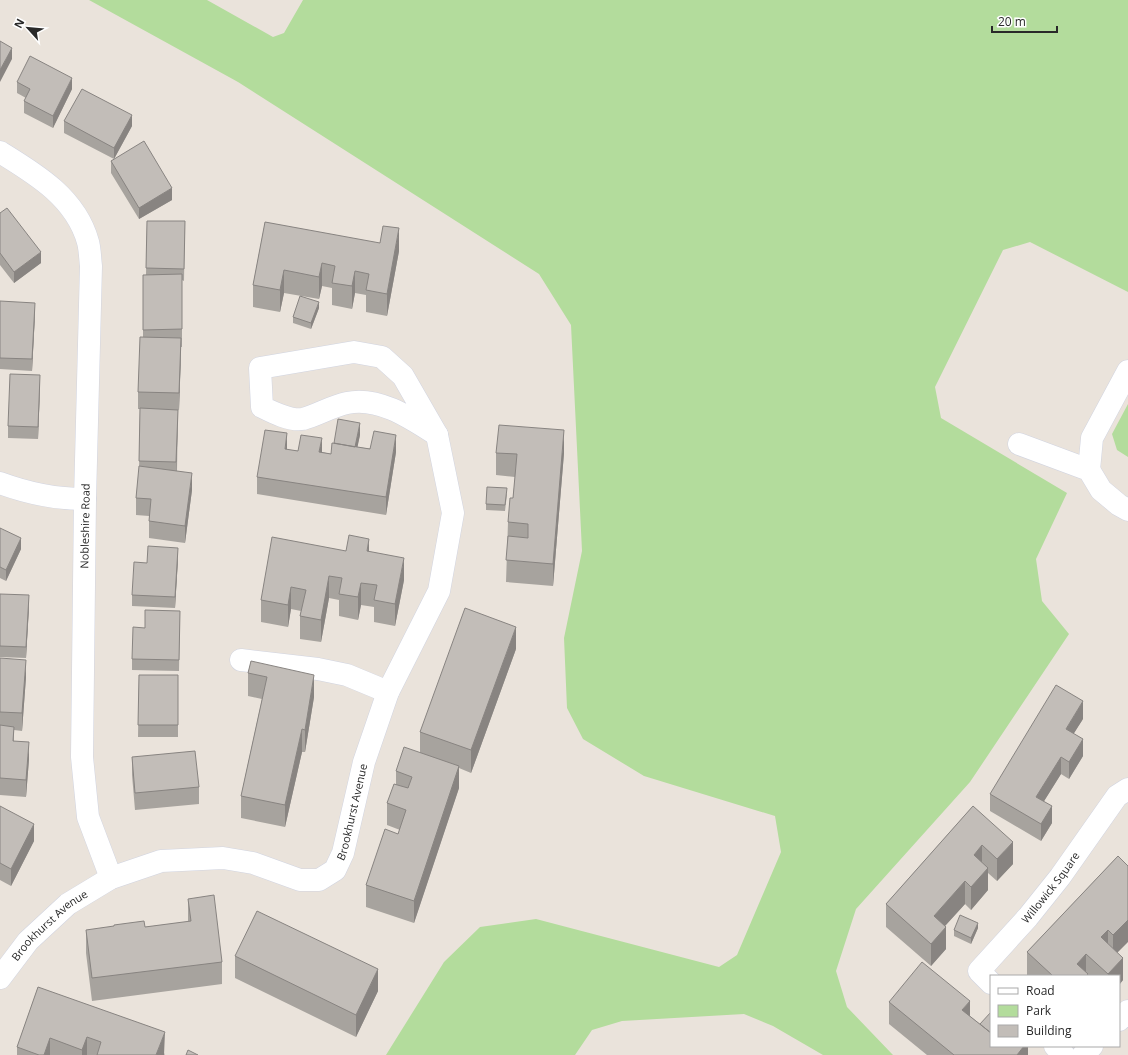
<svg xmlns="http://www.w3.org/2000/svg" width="1128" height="1055" viewBox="0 0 1128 1055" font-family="'Open Sans',sans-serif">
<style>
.green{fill:#b3dc9c}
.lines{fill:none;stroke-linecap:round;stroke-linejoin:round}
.minor-casing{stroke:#d1d4e0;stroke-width:23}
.minor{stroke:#fff;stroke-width:22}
.wall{fill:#a7a39e}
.shaded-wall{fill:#888481}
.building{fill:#c2bdb8;stroke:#888481}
.labels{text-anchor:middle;stroke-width:3;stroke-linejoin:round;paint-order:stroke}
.street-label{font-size:11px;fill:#292929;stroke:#fff}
</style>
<rect width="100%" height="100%" fill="#eae3db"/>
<path class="green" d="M89,0H207L273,37L284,33L303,0H1128V292L1030,242L1003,250L935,387L941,418L1067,493L1036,559L1042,601L1069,634L970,782L856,909L836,971L847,1007L893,1055H823L773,1026L744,1014L622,1021L592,1030L575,1055H386L444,962L480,927L536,919L719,967L737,955L781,852L775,816L644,776L583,739L567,708L564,638L582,551L571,325L539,274L238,82Z
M1128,404V457L1117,450L1112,434Z"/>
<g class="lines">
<g class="minor-casing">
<g id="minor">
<path d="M0,152C36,174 76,198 88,242C90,249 90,258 91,266L85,499L82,757L88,817L111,878"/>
<path d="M354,352L382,357L403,376L437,435C412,419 379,396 347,403C332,406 318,415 303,419C290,421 274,413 262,407L260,368Z"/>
<path d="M1019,444L1089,470L1101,490L1119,505L1128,510"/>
<path d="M1089,470L1092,438L1128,371"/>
<path d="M0,483C27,493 56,499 85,499"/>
<path d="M241,660L318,669L347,675L388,692"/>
<path id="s1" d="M0,978L28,941L68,904L111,878L161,861L223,858L253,863L300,880H319L335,870L343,853L364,762L388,692L439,591L453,513L437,435"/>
<path id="s2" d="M991,983L979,971L1028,917L1060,877L1117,796L1128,789"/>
<path d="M1119,1020L1128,1011"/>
<path d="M1055,1046L1064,1055"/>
<path d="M1083,1055L1092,1046"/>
</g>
</g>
<use href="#minor" class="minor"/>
</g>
<path class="wall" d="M17,82L72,89L53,128L24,113V101L26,98L17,93Z
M64,121L132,126L114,159L172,200L139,219L111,173V161L114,159L64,133Z
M0,213L41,263L14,283L0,265Z
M147,221H185L184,281L182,280V347H181L179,410H178L177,471L192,490L185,543L149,538V516L136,515V498L139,473L140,409H138V392L143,337V275H146Z
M265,222L399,251L387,316L366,312V295L355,293L352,309L332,305V288L322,286L319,299L284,293L280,312L253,307V285Z
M0,301L35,314L32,371L0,369Z
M319,308L311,329L293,323V317Z
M40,387L38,439L8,438V426Z
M360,435L357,447L396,452L386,515L257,494V477L287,450L298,451L322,452L331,454Z
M496,453H564L553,586L506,582L508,522L513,498L515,477L496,475Z
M507,494L505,511L486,510V504Z
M0,528L21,549L6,581L0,578Z
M346,551H369L404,580L395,626L374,622V607L361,605L358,620L339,616V600L329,598L321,642L300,639V616L301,611L291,609L288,627L261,622V600Z
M178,559L175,608L132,606V595Z
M0,594L29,607L26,658L0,657Z
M180,611L179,671L132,670V659L145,628Z
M516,649L471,773L459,768V788L414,923L366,907V885L398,834L400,830L387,825V803L396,784V771L420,753V732Z
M0,658L26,677L22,731L14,730V741L29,759L26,797L0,795Z
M251,661L314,697L305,752H302L285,827L241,818V796L262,699L248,696V673Z
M139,675H178V737H138Z
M1083,719L1073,734L1083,756L1069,779L1061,774L1044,801L1052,823L1041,841L990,811V794Z
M132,757L199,787V804L135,810L132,775Z
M0,806L34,841L11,886L0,880Z
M973,806L1013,864L997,881L988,873V890L971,910L965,904L945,926L946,949L931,966L886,927V904Z
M1118,856L1117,953L1123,980L1119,985V976H1029L1027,975V952Z
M188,899L222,962V984L92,1001L86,953V930L145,927L188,922Z
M978,928L971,944L954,936V930Z
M235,956L378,991L356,1037L235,978Z
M38,987L165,1054L164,1055H17V1047Z
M889,1002L970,1016L980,1024L991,1046H1028V1055H927L889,1024Z"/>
<path class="shaded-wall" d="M12,48V59L0,82V70Z
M72,78V89L53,128V116Z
M132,115V126L114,159V148Z
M172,188V200L139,219V208Z
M399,228V251L387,316V294Z
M41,252V263L14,283V272Z
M322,263V286L319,299V277Z
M284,270V293L280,312V290Z
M355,271V293L352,309V286Z
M319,302V308L311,329V323Z
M35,303V314L32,371V359Z
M181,338V355L179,410V393Z
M40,375V387L38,439V427Z
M178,410V421L176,474V462Z
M360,423V435L355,459V447Z
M564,430V453L553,586V564Z
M287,433V450L285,449Z
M396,435V452L386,515V497Z
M322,438V455L319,452Z
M192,473V490L185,543V526Z
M21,538V549L6,581V570Z
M369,539V562L367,551Z
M178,548V559L175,608V597Z
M404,558V580L395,626V604Z
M329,576V598L321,642V620Z
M361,583V605L358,620V597Z
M291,587V609L288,627V605Z
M29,595V607L26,658V647Z
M516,627V649L471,773V750Z
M26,660V677L22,731V713Z
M314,675V697L305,752V730Z
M1083,701V719L1066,746V729Z
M302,729V752L285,827V805Z
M1083,739V756L1069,779V762Z
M29,742V759L26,797V780Z
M1061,757V774L1036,814V797Z
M459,766V788L414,923V901Z
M1052,806V823L1041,841V824Z
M34,824V841L11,886V869Z
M1013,842V864L997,881V859Z
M982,845V868L974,855Z
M988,868V890L971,910V887Z
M965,881V904L934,938V916Z
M1128,920V942L1113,957V935Z
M978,923V928L971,944V938Z
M946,927V949L931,966V944Z
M1108,930V952L1101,937Z
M1086,954V976L1088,974V976H1077V964Z
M1123,958V980L1119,985V976H1108V974Z
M378,969V991L356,1037V1015Z
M970,1001V1023L962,1010Z
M165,1032L164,1055H156Z
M87,1037V1055H82V1050Z
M50,1038V1055H44Z
M1024,1046H1028V1055H1017Z"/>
<path class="building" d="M0,41L12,48L0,70Z
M30,56L72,78L53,116L24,101L30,89L17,82Z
M82,89L132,115L114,148L64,121Z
M144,141L172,188L139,208L111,161Z
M7,208L41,252L14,272L0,253V213Z
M147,221H185L184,269L146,268Z
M265,222L380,243L383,226L399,228L387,294L366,290L369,274L355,271L352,286L332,283L335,266L322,263L319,277L284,270L280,290L253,285Z
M182,274V329L143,330V275Z
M300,296L319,302L311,323L293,317Z
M0,301L35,303L32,359L0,358Z
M140,337L181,338L179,393L138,392Z
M10,374L40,375L38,427L8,426Z
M140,408L178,410L176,462L139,461Z
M338,419L360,423L355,447L334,443Z
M499,425L564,430L553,564L506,560L508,536L528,538V524L508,522L510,498H513L517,454L496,453Z
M265,430L287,433L285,449L298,451L301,435L322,438L319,452L331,454L332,443L370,449L374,431L396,435L386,497L257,477Z
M139,466L192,473L185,526L149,521L151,499L136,498Z
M487,487L507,488L505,505L486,504Z
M0,528L21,538L6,570L0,567Z
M349,535L369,539L367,551L404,558L395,604L374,600L377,585L361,583L358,597L339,594L342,578L329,576L321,620L300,616L306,590L291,587L288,605L261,600L272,537L346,551Z
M148,546L178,548L175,597L132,595L134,562L147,563Z
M0,594L29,595L26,647L0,646Z
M465,608L516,627L471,750L420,732Z
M145,610L180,611L179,660L132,659L133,627L145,628Z
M0,658L26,660L22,713L0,712Z
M251,661L314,675L305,730L302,729L285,805L241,796L267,677L248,673Z
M139,675H178V725H138Z
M1056,685L1083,701L1066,729L1083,739L1069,762L1061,757L1036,797L1052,806L1041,824L990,794Z
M0,725L14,727L13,741L29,742L26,780L0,778Z
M404,747L459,766L414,901L366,885L385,829L398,834L406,810L387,803L394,784L408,788L412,777L396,771Z
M195,751L199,787L135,793L132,757Z
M0,806L34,824L11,869L0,863Z
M973,806L1013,842L997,859L982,845L974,855L988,868L971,887L965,881L934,916L946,927L931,944L886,904Z
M1118,856L1128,866V920L1113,935L1108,930L1101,937L1123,958L1108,974L1086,954L1077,964L1088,974L1086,976H1053L1027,952Z
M214,895L222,962L92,978L86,930L114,926V925L144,921L145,927L191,921L188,899Z
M257,911L378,969L356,1015L235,956Z
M960,915L978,923L971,938L954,930Z
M922,962L970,1001L962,1010L991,1033V1046H1024L1017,1055H954L889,1002Z
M38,987L165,1032L156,1055H97L101,1042L87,1037L82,1050L50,1038L44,1055H39L17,1047Z
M991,1012V1033L980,1024Z
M188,1050L198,1055H186Z"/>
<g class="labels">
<g class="street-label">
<text transform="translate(85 526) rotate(-89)" y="4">Nobleshire Road</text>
<text dy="4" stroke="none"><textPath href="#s1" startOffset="445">Brookhurst Avenue</textPath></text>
<text dy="4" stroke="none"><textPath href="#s2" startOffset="127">Willowick Square</textPath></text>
<text dy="4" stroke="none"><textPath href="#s1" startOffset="73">Brookhurst Avenue</textPath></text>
</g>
</g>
<rect x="990" y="975" width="130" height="72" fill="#ffffff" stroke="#a9a9a9"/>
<rect x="998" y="988" width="20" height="6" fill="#ffffff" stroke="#a9a9a9"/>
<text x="1026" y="995" font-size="12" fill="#292929">Road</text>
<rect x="998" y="1005" width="20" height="12" fill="#b3dc9c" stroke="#a9a9a9"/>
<text x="1026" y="1015" font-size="12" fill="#292929">Park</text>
<rect x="998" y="1025" width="20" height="12" fill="#c2bdb8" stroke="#a9a9a9"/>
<text x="1026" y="1035" font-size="12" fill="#292929">Building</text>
<g transform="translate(28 28) rotate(297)" stroke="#ffffff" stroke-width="3" paint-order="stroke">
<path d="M0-3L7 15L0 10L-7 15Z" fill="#292929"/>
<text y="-6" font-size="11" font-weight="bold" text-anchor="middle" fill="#292929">N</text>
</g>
<path d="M992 26v6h65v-6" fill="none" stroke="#292929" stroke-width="2"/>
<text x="998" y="26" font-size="12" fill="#292929" stroke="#ffffff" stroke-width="3" paint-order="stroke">20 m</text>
</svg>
